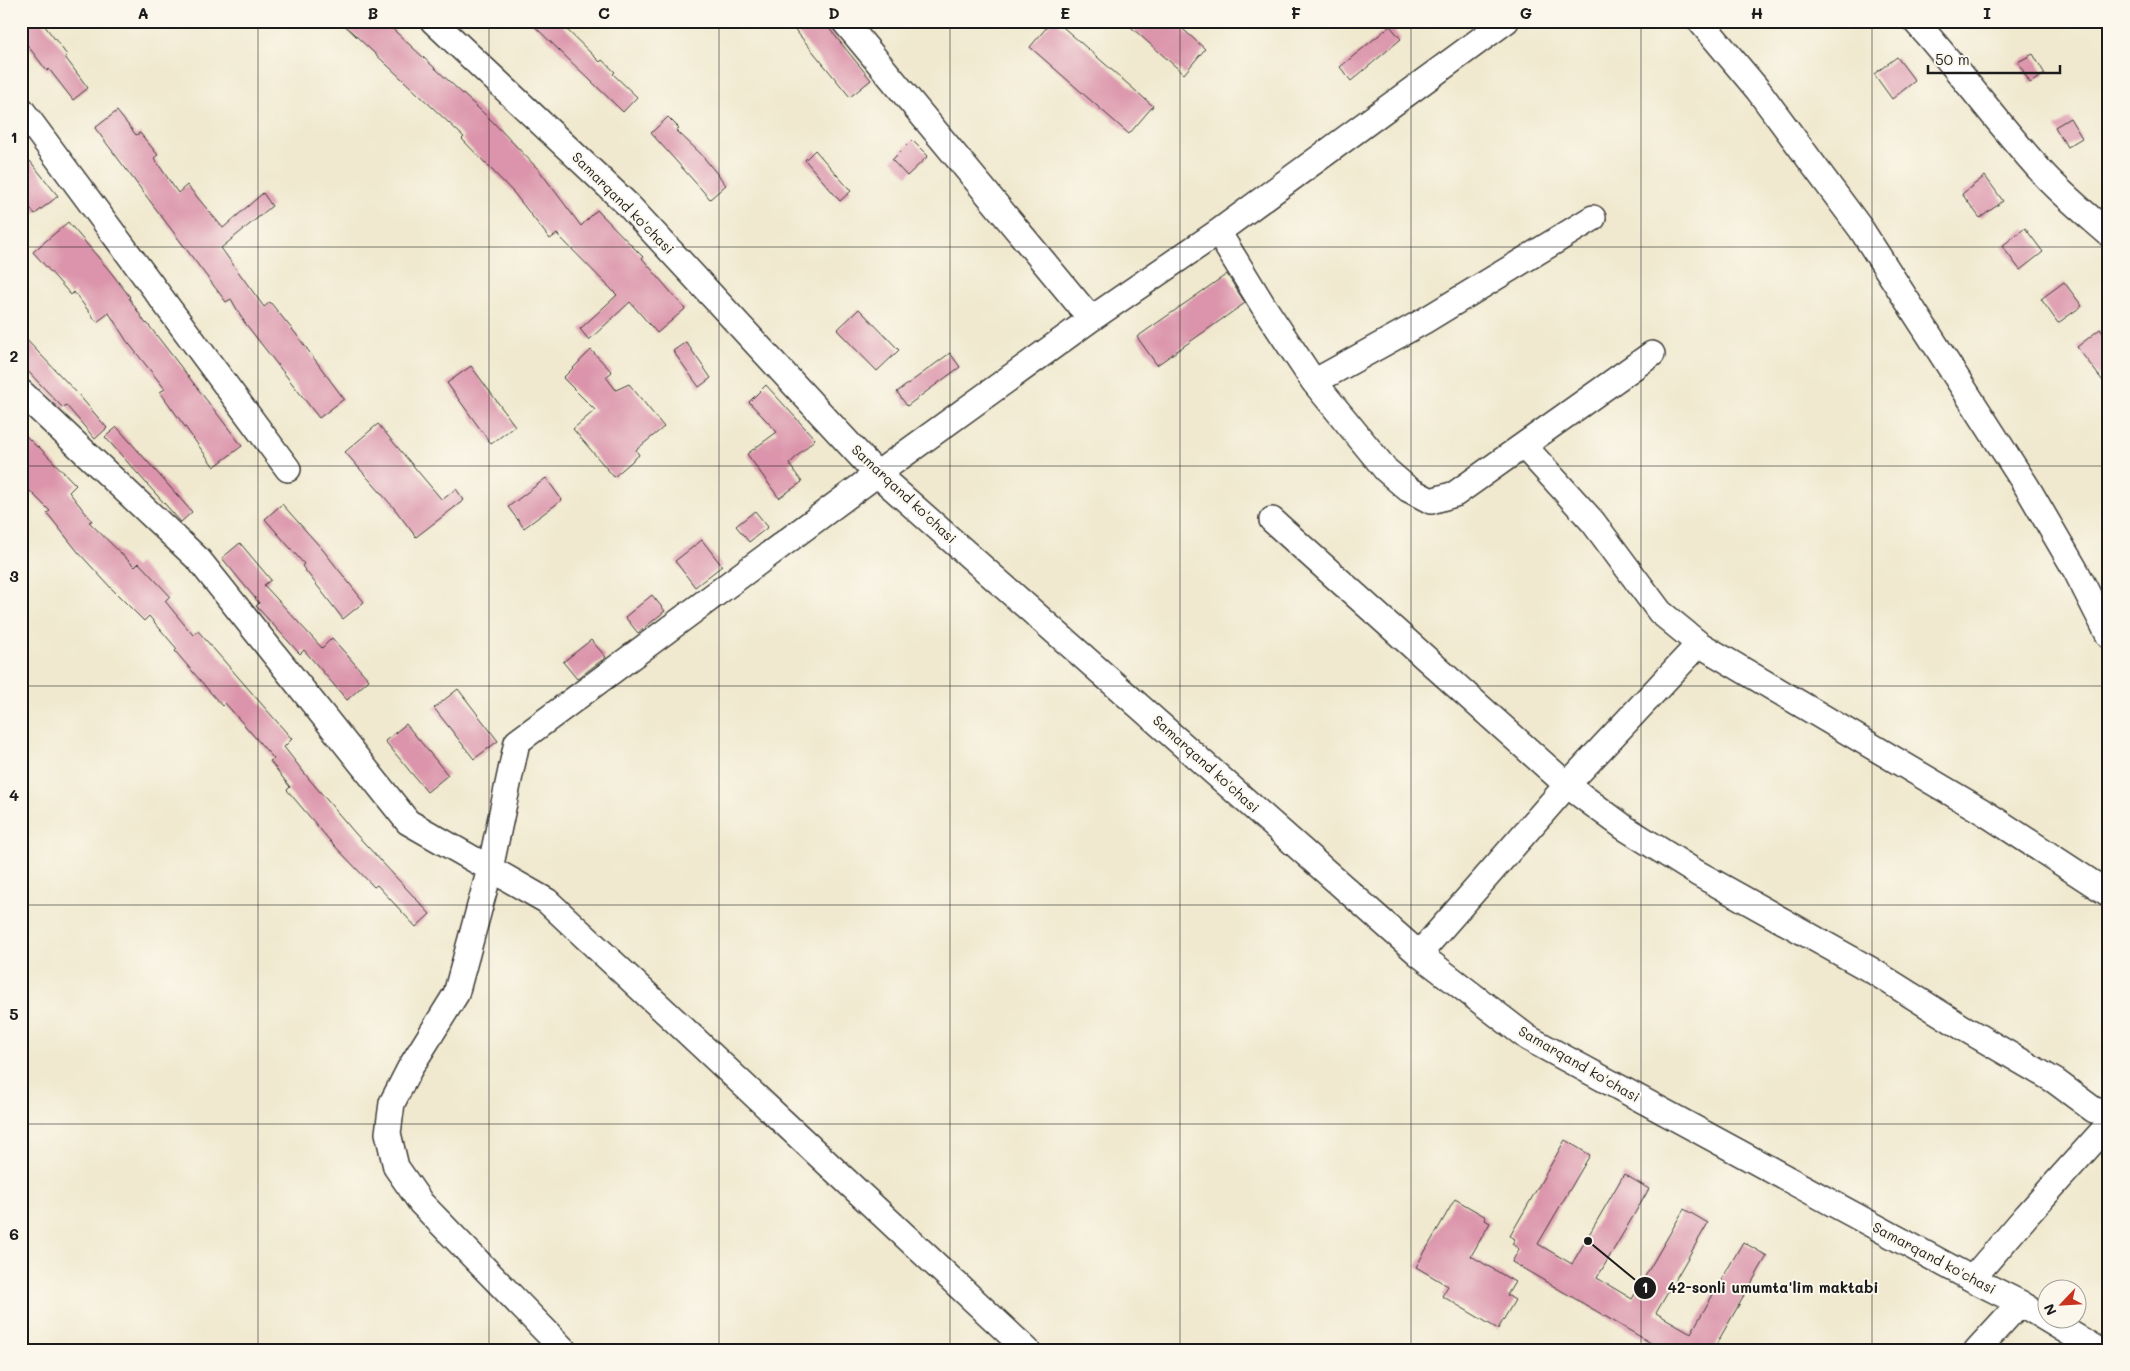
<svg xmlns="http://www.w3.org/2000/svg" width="2130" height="1371" viewBox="0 0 2130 1371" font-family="Mali,sans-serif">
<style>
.building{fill:#db94ab}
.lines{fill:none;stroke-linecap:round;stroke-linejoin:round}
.minor-casing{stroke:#3c3b37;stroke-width:28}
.minor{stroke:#fff;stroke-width:25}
.grid{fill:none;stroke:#1c1c1c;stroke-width:1;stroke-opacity:0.55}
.labels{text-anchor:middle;stroke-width:4;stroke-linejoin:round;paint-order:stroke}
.street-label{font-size:14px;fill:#1c1c1c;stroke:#fbf7ec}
.leader{fill:none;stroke:#1c1c1c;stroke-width:2}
.callout-dot{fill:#1c1c1c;stroke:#fbf7ec;stroke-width:2}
.mark-label{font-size:15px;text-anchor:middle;font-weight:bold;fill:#fff}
.callout-label{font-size:15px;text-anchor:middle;font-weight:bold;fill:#1c1c1c;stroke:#fbf7ec;stroke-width:4;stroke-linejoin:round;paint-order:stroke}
.neatline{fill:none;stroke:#1c1c1c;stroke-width:2}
.grid-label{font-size:16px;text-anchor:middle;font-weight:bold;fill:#1c1c1c}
</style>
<rect width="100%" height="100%" fill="#fbf7ec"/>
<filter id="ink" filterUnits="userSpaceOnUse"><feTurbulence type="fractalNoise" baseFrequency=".02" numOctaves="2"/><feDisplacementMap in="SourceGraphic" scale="10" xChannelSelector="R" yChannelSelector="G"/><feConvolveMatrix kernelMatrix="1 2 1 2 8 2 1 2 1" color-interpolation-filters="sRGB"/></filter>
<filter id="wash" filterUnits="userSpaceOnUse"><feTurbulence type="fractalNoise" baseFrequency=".0096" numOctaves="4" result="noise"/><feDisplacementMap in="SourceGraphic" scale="20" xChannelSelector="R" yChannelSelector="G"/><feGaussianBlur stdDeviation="1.12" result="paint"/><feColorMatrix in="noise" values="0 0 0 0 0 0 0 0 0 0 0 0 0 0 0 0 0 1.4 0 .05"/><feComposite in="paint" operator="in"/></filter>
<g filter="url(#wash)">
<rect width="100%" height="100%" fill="#f0e9cf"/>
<g id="blocks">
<path class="building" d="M21,21H41L67,55L65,57L88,88L73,100L49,69L47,71L21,37Z
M340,21H384L490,119L539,170L581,226L597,210L643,257L642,258L685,309L657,333L630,302L589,340L580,329L617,295L557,234L550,239L514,193L462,139L464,137Z
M529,21H558L600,62L602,60L615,72L613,74L637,97L623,112Z
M788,21H823L871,80L850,97Z
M1052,21H1056L1153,106L1129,134L1030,47Z
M1124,21H1174L1205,49L1184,74Z
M1390,26L1401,39L1351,81L1340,67Z
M2033,54L2045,74L2030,83L2018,62Z
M1897,57L1915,81L1892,99L1874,74Z
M117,111L136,135L140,133L158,155L154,158L178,193L187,185L223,228L263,193L272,206L221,248L264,307L270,302L296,334L344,399L319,418L245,323L231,299L226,302L95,128Z
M668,117L679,128L676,130L701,154L726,185L710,199L651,133Z
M2070,118L2082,138L2067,147L2055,127Z
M912,140L928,156L907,176L892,160Z
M815,150L851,191L840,201L805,160Z
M30,161L58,196L35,214L21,197V168Z
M1985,176L2003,201L1980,218L1962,194Z
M68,222L109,270L130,297L129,298L146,324L147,323L242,446L214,467L160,392L165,389L126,340L109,313L97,322L74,292L71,295L33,252Z
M2025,228L2043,252L2020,270L2002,246Z
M1227,274L1245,303L1157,365L1137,337Z
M2064,282L2082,306L2058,323L2041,299Z
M859,309L899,350L877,371L837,330Z
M2100,329L2109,341V389L2077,347Z
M21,334L78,394L107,428L95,439L66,405L63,408L21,364Z
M686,342L711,378L699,387L673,351Z
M591,350L612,372L606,377L616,390L629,384L664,427L636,450L639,455L614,477L573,429L595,410L563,378Z
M950,353L960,367L907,406L897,392Z
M471,366L515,426L491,444L447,383Z
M766,385L815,439L789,464L802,482L779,498L747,454L777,432L749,402Z
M378,424L442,500L456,489L464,500L416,537L394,508L345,452Z
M117,427L192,512L181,522L105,437Z
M21,431L37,447L38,446L76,485L69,492L92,521L89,522L135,567L139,563L170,596L165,601L193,635L198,631L292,739L284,747L309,779L355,833L430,914L416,927L377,885L374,887L331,842L287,790L290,787L270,761L274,759L225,703L222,706L175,651L177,649L149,616L144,621L112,589L78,552L47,513L50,511L21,482Z
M546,478L562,500L524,528L508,507Z
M282,504L323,550L364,602L343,619L302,566L304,564L265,519Z
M755,511L768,527L749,542L736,526Z
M702,540L722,566L695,587L675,561Z
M240,543L271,580L264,585L322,648L332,638L369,680L347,700L304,650L300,654L256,606L259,603L222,558Z
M652,595L665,611L638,633L625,617Z
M591,640L606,657L577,679L563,662Z
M458,689L498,741L474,759L434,708Z
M406,724L448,775L427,792L385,741Z
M1565,1140L1590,1155L1538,1244L1572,1264L1624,1174L1649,1189L1597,1278L1632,1299L1684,1209L1708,1223L1656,1313L1691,1333L1743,1242L1767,1256L1713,1350H1663L1512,1262L1519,1249L1512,1244L1515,1239L1510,1236Z
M1455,1199L1486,1217L1485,1220L1490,1223L1471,1256L1515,1282L1507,1295L1515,1300L1498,1329L1442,1296L1448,1286L1416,1267Z"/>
</g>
</g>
<g filter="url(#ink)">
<use href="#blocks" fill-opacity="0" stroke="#3c3b37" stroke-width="1"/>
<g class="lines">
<g class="minor-casing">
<path id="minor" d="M433,21L628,205L877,474L1419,954L1528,1038L1972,1279L2020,1303L2098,1350
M844,21L1091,319
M1700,21L1758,90L1861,229L2027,487L2076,571L2109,636
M1915,21C1958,69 1996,121 2039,169C2060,193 2085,213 2109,234
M21,109L288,469
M1593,218L1424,321L1314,382L1386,470L1408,489L1431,501L1455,494L1652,354
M1218,232L1264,307L1314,382
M21,392L199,560L408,822L547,901L1027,1350
M1524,446L1593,522L1660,612L1699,644L1985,813L2109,894
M1272,520L1567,785L1699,644
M1419,954L1567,785L1625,828L1697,873L1871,970L1962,1027L2055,1081L2094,1110L2109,1113
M1972,1279L2027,1215L2109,1124
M564,1350L421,1203L396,1167L388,1133L392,1103L410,1068L456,994L490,869L517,742L877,474L1091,319L1218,232L1506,21
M1977,1350L2020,1303"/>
</g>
<use href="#minor" class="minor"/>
</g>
</g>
<path class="grid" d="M258,21V1350M489,21V1350M719,21V1350M950,21V1350M1180,21V1350M1411,21V1350M1641,21V1350M1872,21V1350M21,247H2109M21,466H2109M21,686H2109M21,905H2109M21,1124H2109"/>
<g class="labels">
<g class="street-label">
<text transform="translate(623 203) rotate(45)" y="5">Samarqand ko'chasi</text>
<text transform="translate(904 494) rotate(43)" y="5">Samarqand ko'chasi</text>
<text transform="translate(1206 764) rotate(42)" y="5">Samarqand ko'chasi</text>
<text transform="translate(1579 1064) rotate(30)" y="5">Samarqand ko'chasi</text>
<text transform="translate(1934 1258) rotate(28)" y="5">Samarqand ko'chasi</text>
</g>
</g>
<path class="leader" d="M1588 1241L1645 1288"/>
<g class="callout-dot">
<circle cx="1588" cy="1241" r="5"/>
<circle cx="1645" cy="1288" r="12"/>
</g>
<g class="mark-label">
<text x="1645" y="1293">1</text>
</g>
<g class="callout-label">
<text x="1773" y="1293">42-sonli umumta'lim maktabi</text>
</g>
<rect width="2130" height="1371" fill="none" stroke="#fbf7ec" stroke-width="55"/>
<g transform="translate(2062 1304) rotate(245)"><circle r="24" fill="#fbf7ec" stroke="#a29f99"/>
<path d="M0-4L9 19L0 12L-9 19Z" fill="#c8321e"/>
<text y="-8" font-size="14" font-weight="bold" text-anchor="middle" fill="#1c1c1c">N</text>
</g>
<path d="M1928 65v8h132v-8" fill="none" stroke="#1c1c1c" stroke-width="2.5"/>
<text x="1935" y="65" font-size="15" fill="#1c1c1c" stroke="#fbf7ec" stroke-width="4" paint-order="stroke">50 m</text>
<rect x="28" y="28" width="2074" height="1316" class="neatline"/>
<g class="grid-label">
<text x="143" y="19">A</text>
<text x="373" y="19">B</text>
<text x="604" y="19">C</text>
<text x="834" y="19">D</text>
<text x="1065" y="19">E</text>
<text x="1296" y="19">F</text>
<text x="1526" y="19">G</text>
<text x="1757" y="19">H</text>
<text x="1987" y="19">I</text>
<text x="14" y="143">1</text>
<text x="14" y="362">2</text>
<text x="14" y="582">3</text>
<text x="14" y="801">4</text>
<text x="14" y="1020">5</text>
<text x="14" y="1240">6</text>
</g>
</svg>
